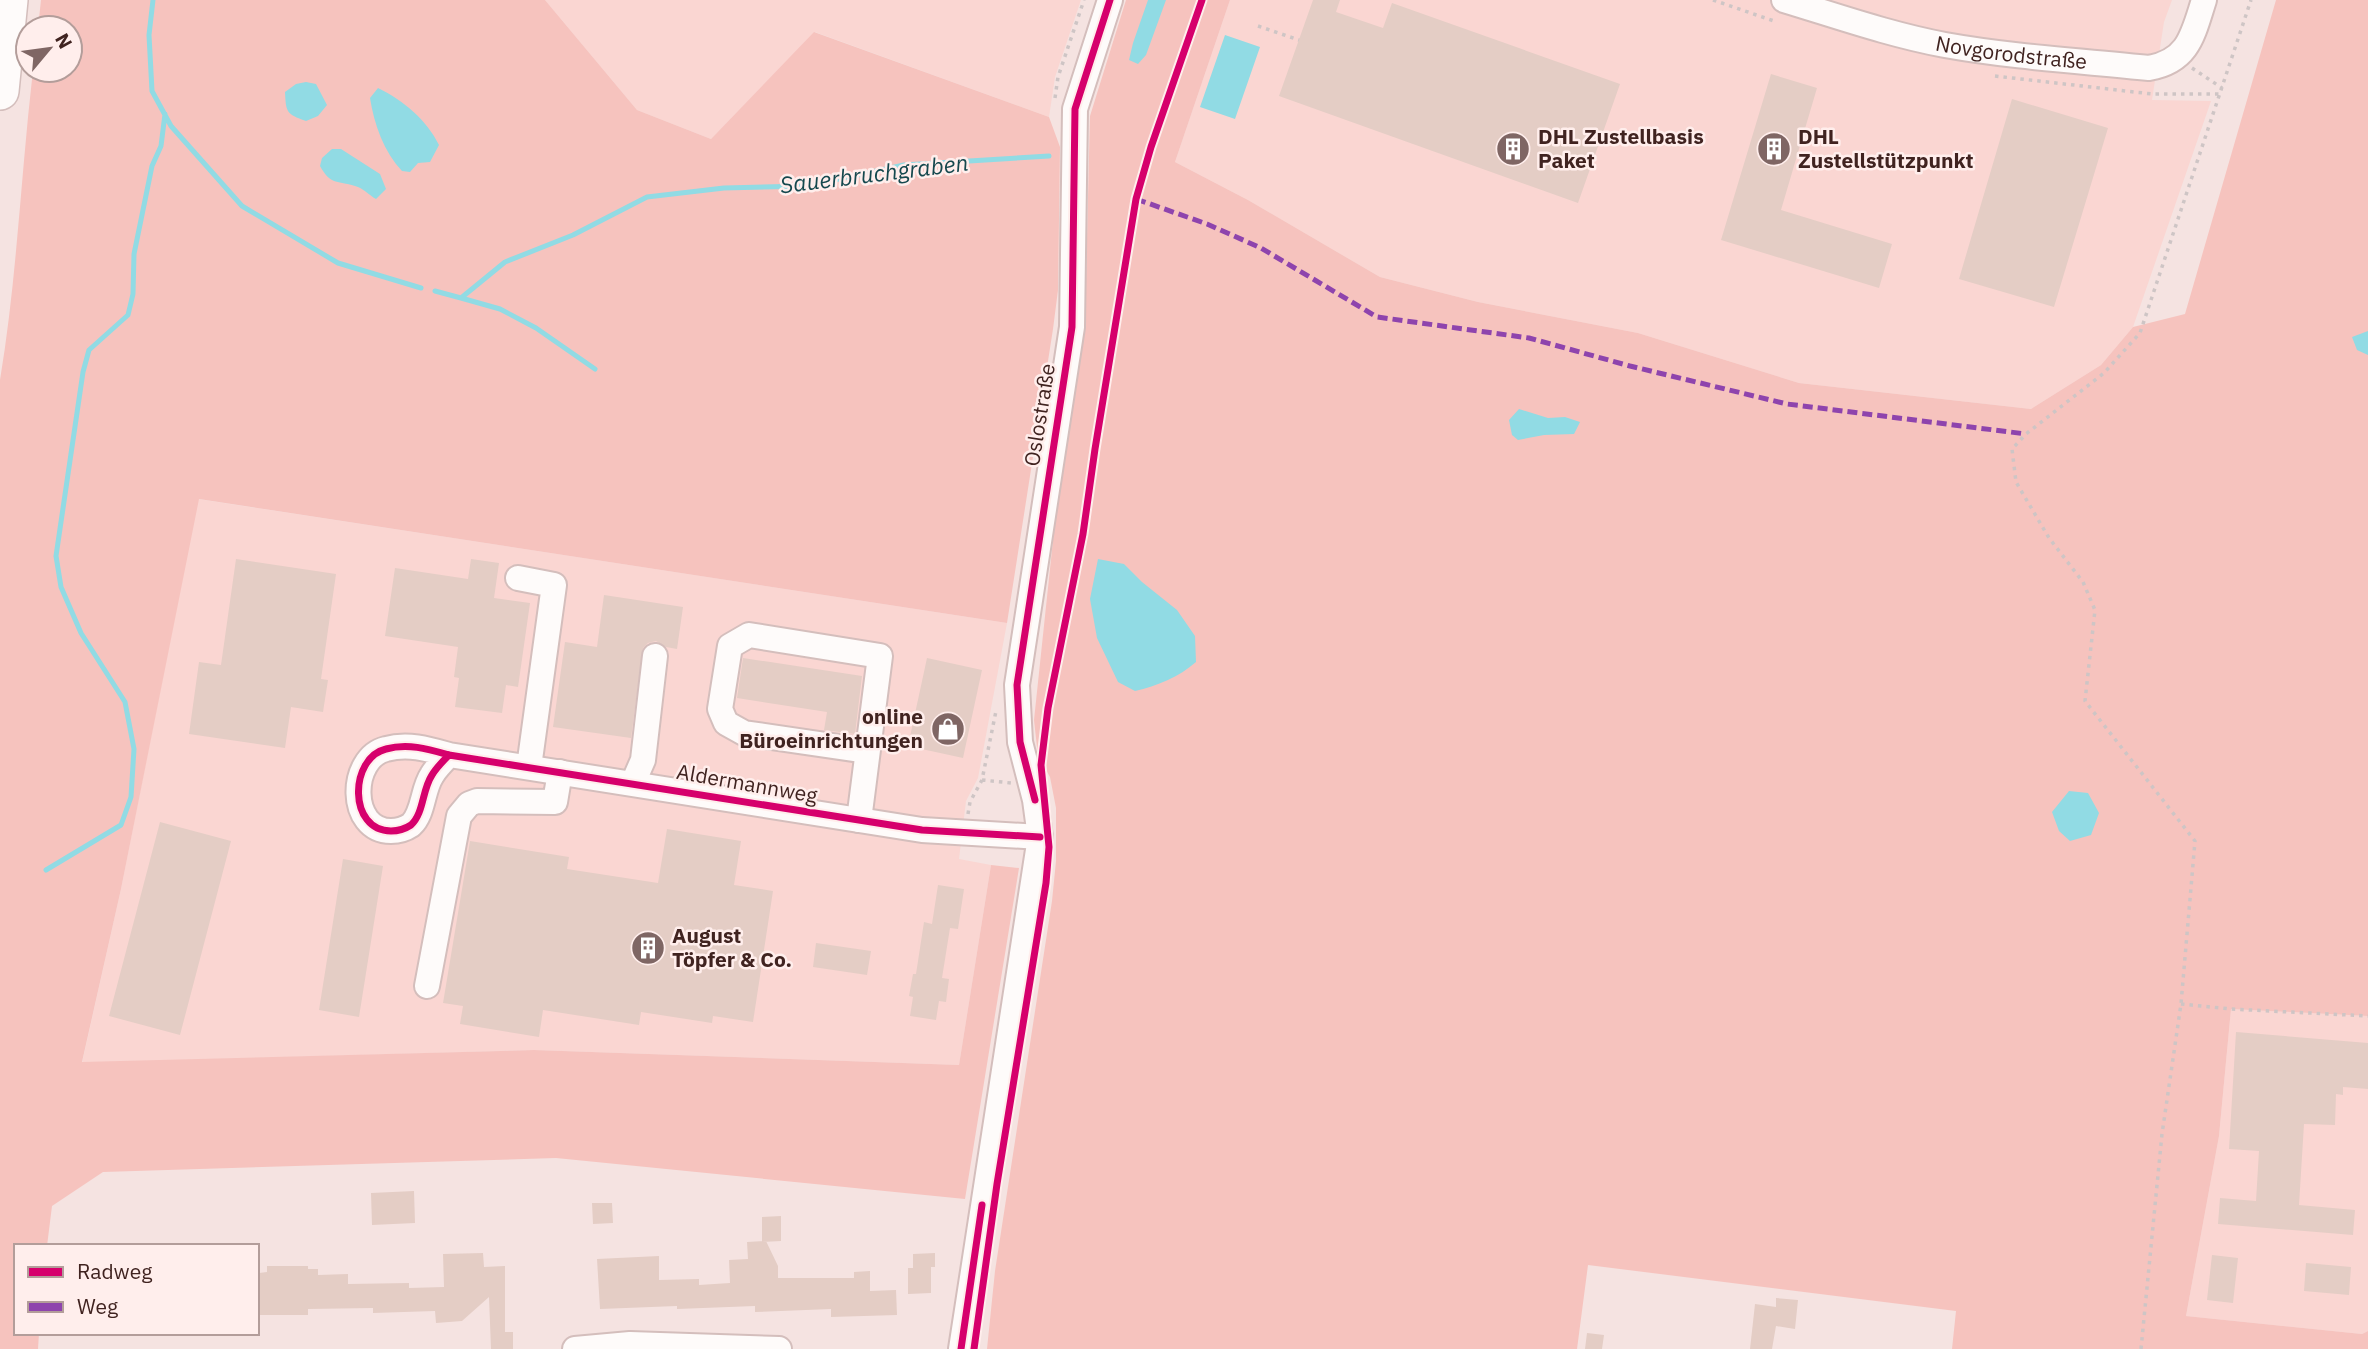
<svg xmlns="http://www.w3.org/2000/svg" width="2368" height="1349" viewBox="0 0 2368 1349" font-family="'IBM Plex Sans',sans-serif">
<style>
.built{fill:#fad6d2}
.green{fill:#f6c3be}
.water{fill:#91dbe4}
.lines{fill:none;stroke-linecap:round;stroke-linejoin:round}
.stream{stroke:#91dbe4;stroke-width:5}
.building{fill:#e4cdc5}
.minor-casing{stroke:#d4bebc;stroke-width:28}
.highway-casing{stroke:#d4bebc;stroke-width:40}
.path{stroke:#cec5c5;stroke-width:3.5;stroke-dasharray:3.5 5;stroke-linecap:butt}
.minor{stroke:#fefbfa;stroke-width:24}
.highway{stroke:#fefbfa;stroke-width:37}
.quiet{stroke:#8e44ad;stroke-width:5;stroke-dasharray:10 5;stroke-linecap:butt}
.cycleway-casing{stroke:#ffeeec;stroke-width:11}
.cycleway{stroke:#d6006c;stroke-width:7}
.labels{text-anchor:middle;stroke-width:5;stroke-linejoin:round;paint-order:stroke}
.street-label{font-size:21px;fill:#402320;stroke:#ffeeec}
.poi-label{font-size:21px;font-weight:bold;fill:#402320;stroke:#ffeeec;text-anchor:start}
.water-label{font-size:23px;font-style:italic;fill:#15484e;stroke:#ffeeec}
</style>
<rect width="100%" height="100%" fill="#f5e3e1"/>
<path class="built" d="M545,0H1081L1055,77L1049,117L815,32L711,139L637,110Z
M1230,0H2172L2164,22L2152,100L2211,101L2133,327L2101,365L2031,409L1799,383L1638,333L1478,302L1380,277L1248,200L1175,162Z
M198,499L1007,623L978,778L966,801L959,859L991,865L959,1065L534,1050L82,1063L121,889Z
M2231,1009L2368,1016V1331L2362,1334L2186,1316L2219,1136Z"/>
<path class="green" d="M41,0H545L637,110L711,139L814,32L1049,117L1060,147L1058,290L1053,329L1007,623L199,499L121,889L82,1062L534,1050L959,1065L991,865L1019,868L965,1199L556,1158L103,1172L52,1206L47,1246H16V1333H39L38,1349H0V380C17,278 21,173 33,70H70V28H38Z
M1126,0H1230L1175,162L1248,200L1380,277L1478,302L1638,333L1799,383L2031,409L2101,365L2133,327L2185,314L2276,0H2368V1016L2231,1009L2219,1136L2186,1316L2362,1334L2368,1331V1349H1952L1956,1311L1588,1265L1577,1349H987L995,1271L1052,901L1056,861V808L1050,777L1038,756L1034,720L1054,531L1086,279L1090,116Z"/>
<path class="water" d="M1148,0H1166L1146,55L1138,64L1129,60L1133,43Z
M1225,35L1260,47L1235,119L1200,107Z
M306,82L316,84L327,105L318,116L306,121C286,114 286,112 285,92L296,84Z
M378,88C404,101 426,119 439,145L430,162L418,163L410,172L402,171C384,152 374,124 370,98Z
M332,149H341L380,174L386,189L376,199C369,195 363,188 355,186C337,180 331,186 320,166L322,158Z
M2368,331V355L2357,350L2352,337Z
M1519,409L1548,418L1565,417L1580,422L1574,434L1544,435L1518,440L1512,435L1509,420Z
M1098,559L1124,564L1142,582L1177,610L1195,636L1196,662C1179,677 1157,686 1135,691L1118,682L1097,638L1090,599Z
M2069,791L2088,793L2099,813L2091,835L2070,841L2059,831L2052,812Z"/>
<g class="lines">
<path class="stream" d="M153,0L149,35L152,91L171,126L242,206L338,263L421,288
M435,291L461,298L505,262L573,235L647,197L724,188L807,186L904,165L1049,156
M461,298L500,309L536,328L595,369
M46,870L121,825L131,797L134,749L125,702L81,633L61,587L56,556L83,372L89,350L128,315L133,294L134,254L152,166L161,146L165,114"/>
</g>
<path class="building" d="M1313,0H1340L1336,12L1383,28L1392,3L1620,84L1578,203L1279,96Z
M1771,74L1817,88L1781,210L1892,244L1879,288L1721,240Z
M2012,99L2108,128L2054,307L1959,279Z
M236,559L336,574L321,679L328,680L323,712L291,707L285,748L189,734L199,662L221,665Z
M471,559L499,563L494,598L530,603L518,687L506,685L502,713L455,707L459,678L454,677L458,647L385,636L395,568L468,579Z
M604,595L683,607L677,649L666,647L656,641L648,643L643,648L631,738L553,727L565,642L597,647Z
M743,658L862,676L855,734L824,730L827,712L737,698Z
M927,658L982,670L963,758L908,746Z
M160,822L231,841L180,1035L109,1016Z
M667,829L741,841L734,885L773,891L753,1022L713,1016L712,1023L641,1012L639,1025L543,1010L539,1037L460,1024L463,1006L443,1003L470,841L569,857L567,869L658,883Z
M343,859L383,866L359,1017L319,1010Z
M938,885L964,889L958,929L950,928L942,978L949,979L946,1002L939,1001L936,1020L910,1016L913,997L909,996L913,974H916L924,922L932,924Z
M816,943L871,951L867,975L813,967Z
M2236,1032L2368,1043V1089L2343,1087V1095L2336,1094L2335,1125L2304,1124L2299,1205L2355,1210L2353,1235L2218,1224L2220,1198L2256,1201L2259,1151L2229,1149Z
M414,1191L415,1223L372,1225L371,1193Z
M592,1203H612L613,1223L593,1224Z
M781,1216V1241L762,1242V1217Z
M766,1241L778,1266V1278H854V1272L870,1271V1291L896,1290L897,1315L831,1317V1309L755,1312V1306L677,1309V1306L600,1309L597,1259L659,1256V1280L699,1279V1285L730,1283L729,1260L748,1259L747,1242Z
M483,1253L484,1267L505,1266V1332H513V1349H491L489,1297L462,1321L436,1323L435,1311L373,1313V1308L308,1309V1315H257L259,1273L267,1272V1266H308V1269H318V1275L348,1274V1284L409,1283V1288L444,1287L443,1254Z
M935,1253V1267H931V1293L908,1294V1268H913V1254Z
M2212,1255L2238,1258L2233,1303L2207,1300Z
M2306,1263L2351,1267L2349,1295L2304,1291Z
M1776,1298L1798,1300L1795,1329L1776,1326L1772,1349H1750L1755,1304L1776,1307Z
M1587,1333L1604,1335L1602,1349H1585Z"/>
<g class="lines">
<g class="minor-casing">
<g id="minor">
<path id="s1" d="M1784,0C1837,16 1891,35 1945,45C2012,57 2081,61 2149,68C2189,61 2193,34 2204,0"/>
<path d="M518,578L554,585L529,767"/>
<path d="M449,755C443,761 436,768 432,775C422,790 424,813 411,825C405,829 398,831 391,831C348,831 349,758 386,749C408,743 428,749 449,755L922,830L1040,837"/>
<path d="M633,783L643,760L655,656"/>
<path d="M859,820L880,656L749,635L730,646L720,709L726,723L744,733L867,751"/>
<path d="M427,986L459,816L469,804L477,801L555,802L560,772"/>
<path d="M575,1349L630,1344L779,1349"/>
<path d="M961,1349L1040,837L1035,800L1020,742L1017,685L1072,327L1075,109L1110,0"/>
</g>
</g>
<g class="highway-casing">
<path id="highway" d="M0,91L9,0"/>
</g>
<path class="path" d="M1713,0L1774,21
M1258,26L1299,40
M2192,68L2222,88
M1995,76L2152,94H2220
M1055,98L1058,77L1084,0
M982,780L1011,783
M968,814L970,802L982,780L996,711
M2181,1004L2231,1009L2368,1016
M2141,1349L2162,1134L2181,1004L2195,841L2085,701L2095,610L2083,582L2049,538L2016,482L2012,449L2026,434L2104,373L2140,333L2251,0"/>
<use href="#minor" class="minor"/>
<use href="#highway" class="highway"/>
<path class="quiet" d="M1136,199L1207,224L1261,248L1377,317L1529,338L1630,366L1787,404L2026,434"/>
<g class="cycleway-casing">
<path id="cycleway" d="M449,755C443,761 436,768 432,775C422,790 424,813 411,825C405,829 398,831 391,831C348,831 349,758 386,749C408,743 428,749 449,755L922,830L1040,837
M1035,800L1020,742L1017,685L1072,327L1075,109L1110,0
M961,1349L982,1205
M974,1349L997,1184L1046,883L1049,847L1041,765L1048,708L1083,534L1095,449L1136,199L1151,147L1202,0"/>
</g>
<use href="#cycleway" class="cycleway"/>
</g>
<defs>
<g id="building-disc" transform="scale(1.75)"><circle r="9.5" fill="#7f6664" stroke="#ffeeec"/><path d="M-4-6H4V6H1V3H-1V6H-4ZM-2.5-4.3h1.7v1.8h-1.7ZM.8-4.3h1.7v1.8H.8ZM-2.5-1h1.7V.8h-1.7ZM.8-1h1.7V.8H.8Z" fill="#fff"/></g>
<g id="shop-disc" transform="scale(1.75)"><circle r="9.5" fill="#7f6664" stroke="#ffeeec"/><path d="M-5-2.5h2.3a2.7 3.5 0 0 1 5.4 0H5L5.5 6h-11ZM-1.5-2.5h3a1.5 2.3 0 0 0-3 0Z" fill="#fff"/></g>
</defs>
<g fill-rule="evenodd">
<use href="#building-disc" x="1513" y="149"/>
<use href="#building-disc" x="1774" y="149"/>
<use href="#shop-disc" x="948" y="729"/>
<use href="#building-disc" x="648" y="948"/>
</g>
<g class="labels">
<g class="street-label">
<text dy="7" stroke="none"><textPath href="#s1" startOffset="234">Novgorodstraße</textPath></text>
<text transform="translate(1040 415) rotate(-81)" y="7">Oslostraße</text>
<text transform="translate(747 784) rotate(10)" y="7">Aldermannweg</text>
</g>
<g class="poi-label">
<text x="1538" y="144">DHL Zustellbasis<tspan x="1538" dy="24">Paket</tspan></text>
<text x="1798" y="144">DHL<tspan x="1798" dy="24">Zustellstützpunkt</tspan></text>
<text x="923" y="724" text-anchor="end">online<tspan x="923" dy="24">Büroeinrichtungen</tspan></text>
<text x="672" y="943">August<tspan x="672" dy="24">Töpfer &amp; Co.</tspan></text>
</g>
<g class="water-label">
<text transform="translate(874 174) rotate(-7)" y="8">Sauerbruchgraben</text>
</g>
</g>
<rect x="14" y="1244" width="245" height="91" fill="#ffeeec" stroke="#b39d9a" stroke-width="2"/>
<rect x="28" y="1267" width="35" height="10" fill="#d6006c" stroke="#b39d9a" stroke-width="2"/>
<text x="77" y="1279" font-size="21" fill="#402320">Radweg</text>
<rect x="28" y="1302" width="35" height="10" fill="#8e44ad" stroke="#b39d9a" stroke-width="2"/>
<text x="77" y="1314" font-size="21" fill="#402320">Weg</text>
<g transform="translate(49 49) rotate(61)"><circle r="33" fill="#ffeeec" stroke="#b39d9a" stroke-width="2"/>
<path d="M0-5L12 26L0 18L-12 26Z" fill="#7f6664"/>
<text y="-10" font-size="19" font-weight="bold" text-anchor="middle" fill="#402320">N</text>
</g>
</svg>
